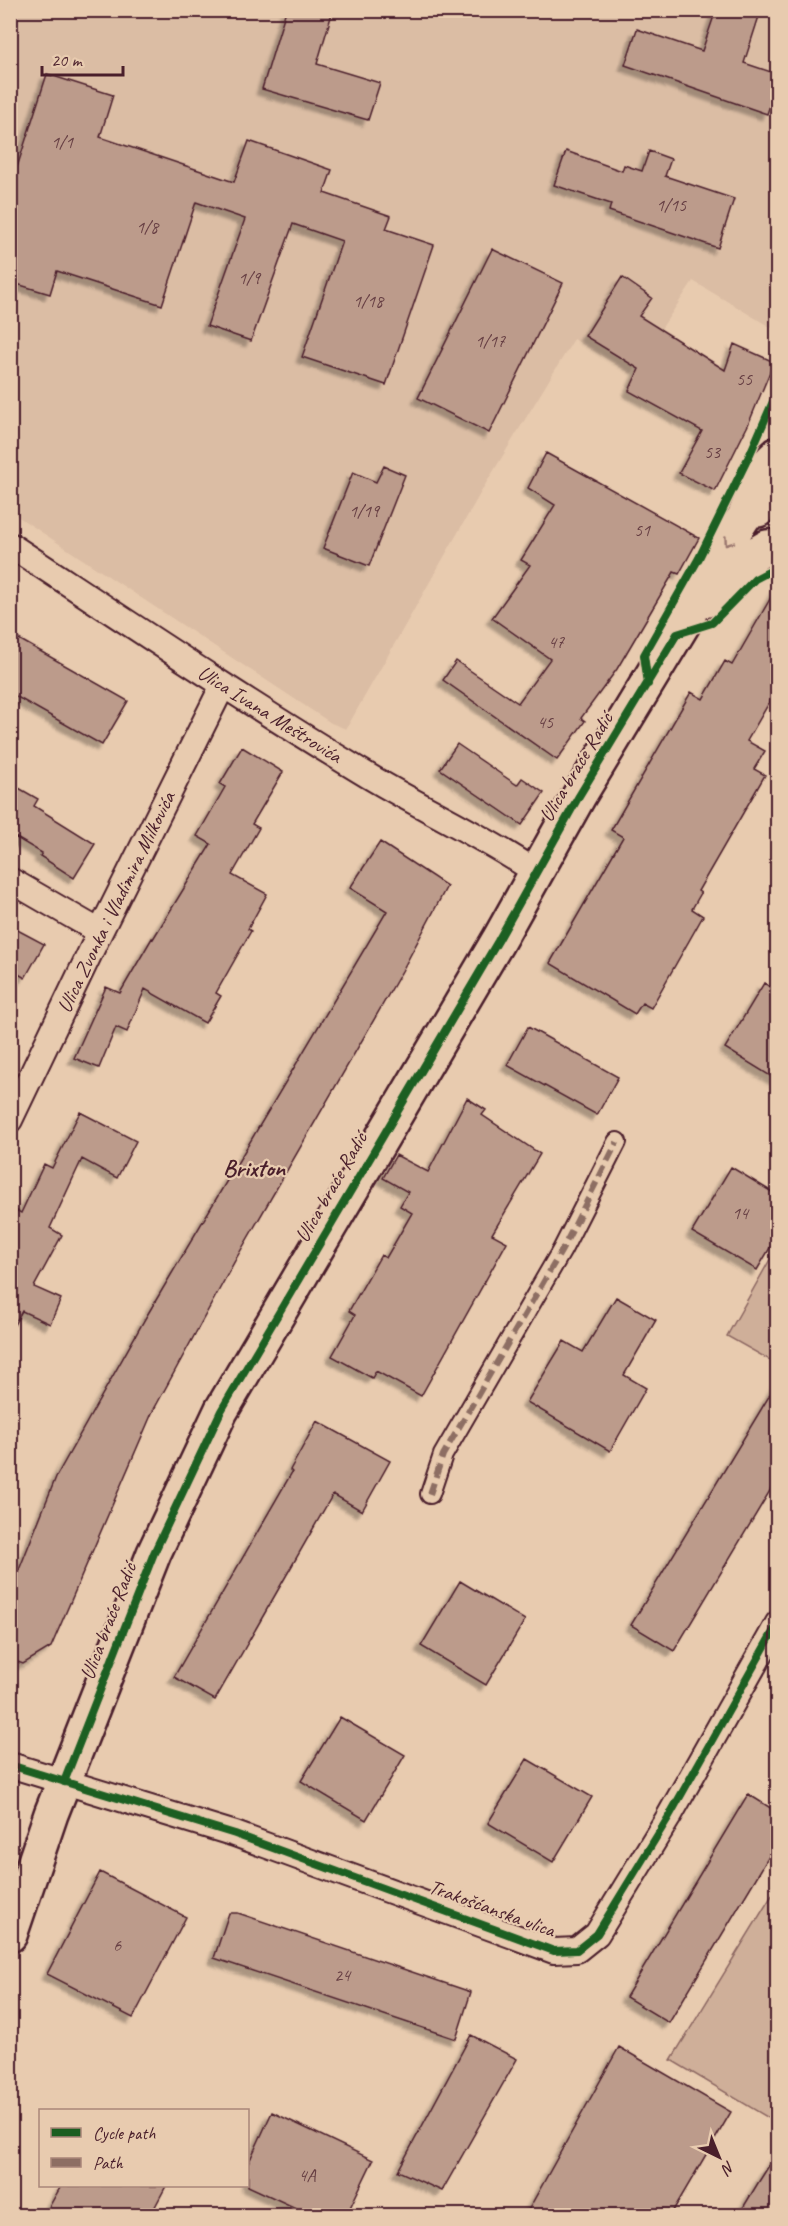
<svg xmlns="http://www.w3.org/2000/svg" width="788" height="2226" viewBox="0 0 788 2226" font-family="Caveat,sans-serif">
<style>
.built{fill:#dbbda4}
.green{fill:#cfaf99;stroke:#8c6762;stroke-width:1.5}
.building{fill:#bc9b8b;stroke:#4a1f2b;stroke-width:1.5;filter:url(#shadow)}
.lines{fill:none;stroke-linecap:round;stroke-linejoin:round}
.pedestrian-casing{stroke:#4a1f2b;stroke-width:22}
.minor-casing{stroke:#4a1f2b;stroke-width:28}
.secondary-casing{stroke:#4a1f2b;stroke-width:38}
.pedestrian{stroke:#e8cbaf;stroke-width:18}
.minor{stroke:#e8cbaf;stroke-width:24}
.secondary{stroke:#e8cbaf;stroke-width:33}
.quiet{stroke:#8d6e63;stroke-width:6;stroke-dasharray:12 6;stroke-linecap:butt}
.cycleway-casing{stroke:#e8cbaf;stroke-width:11}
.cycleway{stroke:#1b5e20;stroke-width:8}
.oneway{stroke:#99756d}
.labels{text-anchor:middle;stroke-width:4.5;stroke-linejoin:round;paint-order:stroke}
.number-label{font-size:18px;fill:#663e43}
.street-label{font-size:21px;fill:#4a1f2b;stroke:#e8cbaf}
.quarter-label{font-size:24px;font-weight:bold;fill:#4a1f2b;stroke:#e8cbaf}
</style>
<defs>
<filter id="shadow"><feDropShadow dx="-5.5" dy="5.5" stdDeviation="1.5" flood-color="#0004"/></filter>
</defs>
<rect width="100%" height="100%" fill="#e8cbaf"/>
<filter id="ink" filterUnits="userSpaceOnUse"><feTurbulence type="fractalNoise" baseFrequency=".0167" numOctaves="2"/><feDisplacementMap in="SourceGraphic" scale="12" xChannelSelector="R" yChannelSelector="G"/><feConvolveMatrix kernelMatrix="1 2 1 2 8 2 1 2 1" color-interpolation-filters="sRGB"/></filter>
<g filter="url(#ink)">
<path class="built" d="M10,11H777V331L693,281L631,374L574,339L485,485L346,729L331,723L11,512Z"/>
<path class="green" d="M777,1247V1364L727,1336Z
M777,1887V2123L671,2060Z"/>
<path class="building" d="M286,10H333L317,64L380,83L368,120L262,89Z
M716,10H761L744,63L777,74V84L767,114L625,65L637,29L702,51Z
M47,74L113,95L100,137L234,182L249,141L332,170L324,193L391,216L386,229L434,245L386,385L302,357L342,241L293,224L251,341L207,326L245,219L196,202L162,305L57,271L50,294L10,282V189Z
M566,151L622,171L624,165L642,171L649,151L671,159L665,176L734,199L718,248L609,211L611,204L554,185Z
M492,249L563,283L489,433L418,398Z
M622,277L652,298L639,316L725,370L734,344L774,362L748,425L715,491L679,473L702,431L629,391L639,369L585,336Z
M546,453L699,538L679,574L674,572L617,669L581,718L585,721L557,760L443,680L456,661L518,703L550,659L492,618L530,565L521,560L555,505L528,488Z
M384,466L405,475L369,566L323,548L353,472L376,482Z
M777,587V689L747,741L765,751L754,769L765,775L698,891L701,893L692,909L703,916L651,1008L642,1003L635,1014L550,963L623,837L611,830L691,692L703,699L725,661L732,665Z
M10,634L128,701L102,745L10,693Z
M457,744L517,785L522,778L544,793L522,825L440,769Z
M242,747L283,772L252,824L259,828L232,875L267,894L248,929L251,931L216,993L221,996L205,1023L145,989L127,1032L116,1027L99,1068L74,1058L106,987L120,993L152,938L153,939L211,844L197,836L225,787L220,784Z
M10,783L38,799L34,806L95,844L74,878L40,856L42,853L15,837L10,845Z
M380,842L447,886L402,971L237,1257L152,1413L51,1647L23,1664L10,1659V1586L13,1585L56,1477L146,1317L387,911L350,888Z
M10,926L44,944L25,978L10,969Z
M764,983L777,991V1080L725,1048Z
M528,1027L618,1077L597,1115L507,1065Z
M467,1098L486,1110L482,1115L540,1154L492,1234L507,1242L421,1396L376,1371L372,1378L332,1356L355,1315L349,1311L381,1255L386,1258L412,1213L400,1206L408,1192L383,1178L396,1155L428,1172Z
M80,1112L136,1141L117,1178L82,1159L50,1228L62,1235L34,1287L61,1299L50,1324L22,1311L10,1332V1207L21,1213L44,1164L52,1168Z
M731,1167L777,1195V1236L757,1270L692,1232Z
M616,1297L656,1320L624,1375L646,1388L610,1451L527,1402L564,1341L583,1352Z
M777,1383V1479L674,1651L631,1625Z
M317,1421L390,1461L362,1511L333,1494L215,1700L174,1677L292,1472L290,1470Z
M460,1581L525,1620L486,1685L421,1646Z
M340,1717L405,1755L366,1820L301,1781Z
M527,1759L592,1797L553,1862L488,1823Z
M748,1794L777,1812V1843L669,2023L626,1997Z
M100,1872L186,1917L133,2018L47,1974Z
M229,1913H238L471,1992L456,2039L214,1958Z
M471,2035L517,2059L442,2191L398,2171Z
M619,2047L731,2112L670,2216H525Z
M272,2112L373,2160L346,2216H313L248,2186V2164Z
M777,2153V2216H738L758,2183Z
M61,2186H166L150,2216H44Z"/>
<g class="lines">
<g class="pedestrian-casing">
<path id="pedestrian" d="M430,1494L443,1455L562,1250L617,1142"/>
</g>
<g class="minor-casing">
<path id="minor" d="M10,545C127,622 243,700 362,772C419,807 480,834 536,872
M10,880L100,932
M10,1120L100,932L223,685
M10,1765L235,1834L554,1951L577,1950L597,1934L668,1818L778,1623"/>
</g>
<g class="secondary-casing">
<path id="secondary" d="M758,510C750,488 761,468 778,454
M704,601L755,554L767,547L778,546
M10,1935L51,1814L154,1553L221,1411L498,941L579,796L688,616L723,549L744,517L755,491"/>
</g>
<use href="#pedestrian" class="pedestrian"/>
<use href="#minor" class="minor"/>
<use href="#secondary" class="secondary"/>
<path class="quiet" d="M430,1494L443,1455L562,1250L617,1142"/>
<g class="cycleway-casing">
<path id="cycleway" d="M648,684L644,655L699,558L750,454L778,390
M10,1765L235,1834L554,1951L577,1950L597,1934L668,1818L778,1623
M64,1782L154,1553L221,1411L498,941L579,796L677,634L712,623L755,579L778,567"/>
</g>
<use href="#cycleway" class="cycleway"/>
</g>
<defs><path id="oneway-chevron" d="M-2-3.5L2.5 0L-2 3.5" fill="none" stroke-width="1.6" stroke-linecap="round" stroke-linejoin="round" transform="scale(1.5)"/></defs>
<use class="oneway" href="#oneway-chevron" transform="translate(728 542) rotate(125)"/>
</g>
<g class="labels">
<g class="number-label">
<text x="62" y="148">1/1</text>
<text x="671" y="211">1/15</text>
<text x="147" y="233">1/8</text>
<text x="249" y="284">1/9</text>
<text x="368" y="307">1/18</text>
<text x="490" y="347">1/17</text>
<text x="744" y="385">55</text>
<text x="712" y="458">53</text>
<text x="364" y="517">1/19</text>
<text x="642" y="536">51</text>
<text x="556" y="648">47</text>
<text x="545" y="728">45</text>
<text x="740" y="1219">14</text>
<text x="117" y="1951">6</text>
<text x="342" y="1981">24</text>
<text x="307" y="2181">4A</text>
</g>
<g class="street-label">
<text transform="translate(270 714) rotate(32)" y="7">Ulica Ivana Meštrovića</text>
<text transform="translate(576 767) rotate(-59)" y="7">Ulica braće Radić</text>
<text transform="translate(116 902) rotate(-64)" y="7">Ulica Zvonka i Vladimira Milkovića</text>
<text transform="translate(331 1187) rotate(-60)" y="7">Ulica braće Radić</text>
<text transform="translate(108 1621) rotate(-69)" y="7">Ulica braće Radić</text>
<text transform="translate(492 1908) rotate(20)" y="7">Trakošćanska ulica</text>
</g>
<g class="quarter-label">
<text x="254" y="1176">Brixton</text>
</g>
</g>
<rect width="788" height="2226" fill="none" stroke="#e8cbaf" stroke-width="36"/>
<rect x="18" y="18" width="752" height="2190" fill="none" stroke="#4a1f2b" stroke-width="2" filter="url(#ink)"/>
<rect x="39" y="2109" width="210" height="78" fill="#e8cbaf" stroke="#a9867a" stroke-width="1.5"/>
<rect x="51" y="2128" width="30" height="9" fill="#1b5e20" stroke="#a9867a" stroke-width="1.5"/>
<text x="93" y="2139" font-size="18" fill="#4a1f2b">Cycle path</text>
<rect x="51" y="2158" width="30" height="9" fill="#8d6e63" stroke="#a9867a" stroke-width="1.5"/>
<text x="93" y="2169" font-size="18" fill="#4a1f2b">Path</text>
<g transform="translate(719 2157) rotate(137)" stroke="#e8cbaf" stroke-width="4.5" paint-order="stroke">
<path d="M0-4.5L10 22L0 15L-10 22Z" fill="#4a1f2b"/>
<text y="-9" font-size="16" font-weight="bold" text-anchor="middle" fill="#4a1f2b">N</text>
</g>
<path d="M42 66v9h81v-9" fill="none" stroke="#4a1f2b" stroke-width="3"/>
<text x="51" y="66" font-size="18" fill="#4a1f2b" stroke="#e8cbaf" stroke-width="4.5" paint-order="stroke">20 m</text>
</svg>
